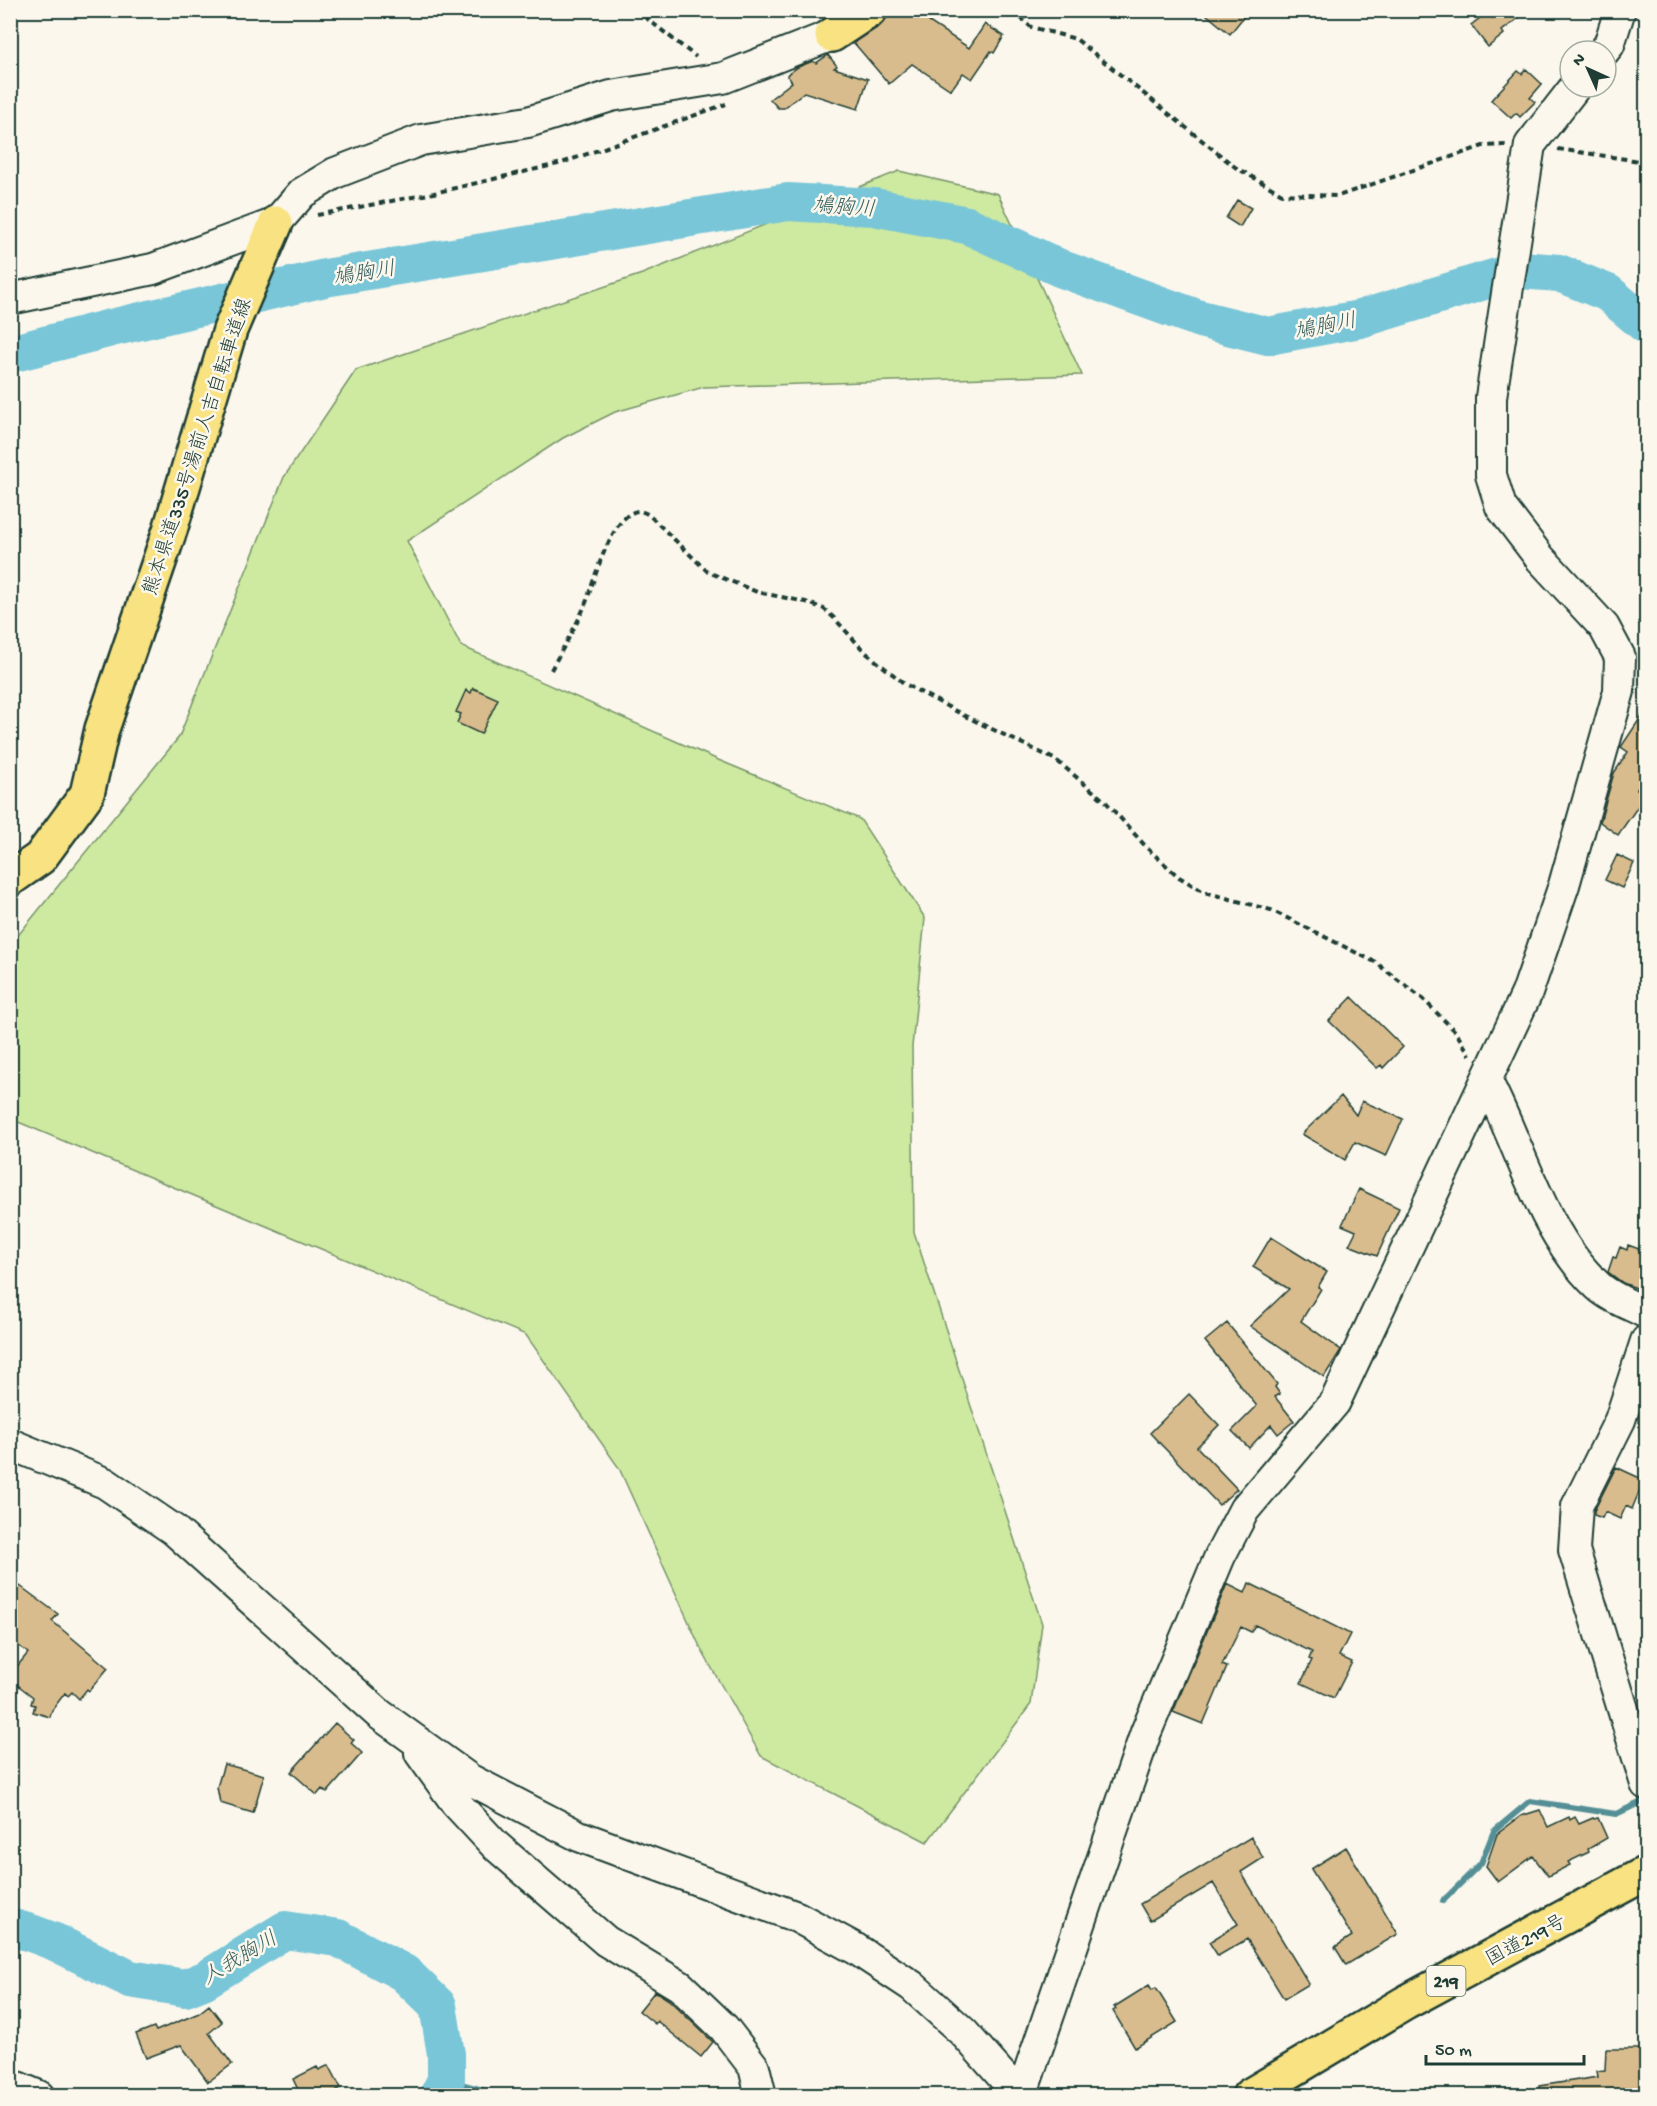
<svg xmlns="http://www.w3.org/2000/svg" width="1657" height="2106" viewBox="0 0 1657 2106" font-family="'Gochi Hand','Klee One',sans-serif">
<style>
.green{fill:#cee9a0;stroke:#76936a;stroke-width:1.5}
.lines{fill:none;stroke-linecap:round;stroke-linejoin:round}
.stream{stroke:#558f96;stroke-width:6}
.river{stroke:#79c6d8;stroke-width:38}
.building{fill:#d9bc8d;stroke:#1f3d34;stroke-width:1.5}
.minor-casing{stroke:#1f3d34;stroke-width:34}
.major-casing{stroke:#1f3d34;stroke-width:38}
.highway-casing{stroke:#1f3d34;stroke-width:38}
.path{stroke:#1f3d34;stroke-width:4;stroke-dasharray:6 4.5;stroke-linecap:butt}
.minor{stroke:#fbf7ec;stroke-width:30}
.major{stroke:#f8e281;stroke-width:33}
.highway{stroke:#f8e281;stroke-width:33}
.labels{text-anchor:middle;stroke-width:5;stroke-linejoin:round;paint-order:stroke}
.shield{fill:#fbf7ec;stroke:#61756b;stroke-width:1.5}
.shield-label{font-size:18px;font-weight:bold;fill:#1f3d34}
.street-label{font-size:20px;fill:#1f3d34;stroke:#fbf7ec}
.water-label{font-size:21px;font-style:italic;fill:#365f5d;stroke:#fbf7ec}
</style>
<rect width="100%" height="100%" fill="#fbf7ec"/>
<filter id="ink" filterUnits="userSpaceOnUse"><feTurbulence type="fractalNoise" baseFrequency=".0167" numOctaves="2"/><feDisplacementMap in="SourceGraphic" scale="12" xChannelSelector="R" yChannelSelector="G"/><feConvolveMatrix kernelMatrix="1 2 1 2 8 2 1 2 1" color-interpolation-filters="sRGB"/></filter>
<g filter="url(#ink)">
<path class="green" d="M899,171L998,194L1082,375L704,387L615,412L563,438L407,541L461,646L716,759L860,819L925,918L912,1047L914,1232L1042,1624L1031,1704L927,1842L761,1756L701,1649L619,1468L526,1335L16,1121L11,1122V944L179,737L284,477L356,370L642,274Z"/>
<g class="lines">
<path class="stream" d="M1443,1901L1481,1863L1494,1831L1530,1801L1616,1814L1646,1800
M446,2080L505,2096"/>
<path class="river" d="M10,354L111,328L325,278L788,202L874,207L967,225L1062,269L1200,319L1268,336L1360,319L1520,270L1559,273L1608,293L1646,325
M10,1927L31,1933L55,1942L130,1979L185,1988L205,1980L285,1930L338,1938L404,1973L438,2006L446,2054V2080L438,2096"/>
</g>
<path class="building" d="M893,10H942L929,22L969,48L985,24L1004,36L994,53L991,51L972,79L963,73L951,90L912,64L889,84L854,43L880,26Z
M1201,10H1249L1230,34Z
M1502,10H1529L1502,31L1504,34L1488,47L1471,25L1488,12L1492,18Z
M828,55L837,66L834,68L868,79L858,109L804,92L784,108H778L770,99L792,82L787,75L798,67L813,61L816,63Z
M1526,69L1542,84L1530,98L1535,102L1520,117L1516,113L1511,118L1491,100L1518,71L1522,74Z
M1237,200L1251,208L1240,227L1226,218Z
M473,688L498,699L481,734L457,723L461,714L456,712L466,690L471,693Z
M1647,708V775L1637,789L1646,795L1618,835L1600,822L1614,773L1628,752L1621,747Z
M1617,855L1634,863L1622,888L1605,880Z
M1352,997L1403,1047L1383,1068L1381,1065L1377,1068L1329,1021Z
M1341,1096L1356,1115L1362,1101L1403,1119L1386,1156L1355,1142L1345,1160L1302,1134Z
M1359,1189L1399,1208L1377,1256L1349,1245L1356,1231L1342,1225Z
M1271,1237L1327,1272L1318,1287L1321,1289L1301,1321L1341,1350L1324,1377L1250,1326L1289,1289L1253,1267Z
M1628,1245L1647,1252V1276L1642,1290L1623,1283L1608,1272L1613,1257L1616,1258L1620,1247L1627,1250Z
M1227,1323L1277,1384L1275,1387L1280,1394L1275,1397L1294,1421L1278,1434L1271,1425L1249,1448L1232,1431L1256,1407V1405L1205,1341Z
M1189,1394L1219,1425L1197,1447L1237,1489L1219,1505L1150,1433Z
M1616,1467L1644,1480L1632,1509L1626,1506L1620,1519L1605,1512L1602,1518L1594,1515V1511Z
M1249,1583L1350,1634L1339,1656L1352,1662L1334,1698L1301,1683L1312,1660L1309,1659L1312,1652L1255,1625L1251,1632L1241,1627L1222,1665L1227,1667L1203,1724L1173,1712L1227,1584L1245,1593Z
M20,1586L58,1614L52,1621L108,1668L89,1691L87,1689L79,1699L72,1692L68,1696L65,1693L52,1710L50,1717L33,1712L35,1705L31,1704L33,1697L10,1679V1675L28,1653L10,1639V1598Z
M335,1723L354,1740L351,1743L362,1753L327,1793L322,1789L317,1795L291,1772Z
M224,1764L264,1775L253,1813L220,1803L217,1787Z
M1540,1810L1548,1827L1569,1817L1570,1820L1575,1817L1579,1824L1593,1818L1594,1819L1598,1818L1607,1838L1588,1849L1589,1852L1568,1862L1570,1865L1548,1876L1533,1856L1498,1882L1486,1866L1497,1834L1521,1816Z
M1251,1837L1263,1858L1241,1872L1309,1984L1284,1999L1247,1939L1218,1956L1209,1942L1238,1924L1213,1883L1150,1921L1140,1904Z
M1346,1847L1398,1934L1346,1965L1335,1947L1352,1936L1311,1869Z
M1149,1985L1152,1990L1156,1988L1177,2022L1135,2048L1113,2011L1116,2009L1114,2007Z
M655,1991L669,2000L713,2042L701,2057L657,2021L655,2024L639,2011Z
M209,2005L222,2022L209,2033L232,2064L208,2082L181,2045L146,2058L136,2034L154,2027L156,2031L199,2013Z
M1606,2049H1647V2084L1644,2085V2096H1539V2086L1598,2077L1597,2071L1605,2070Z
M329,2065L341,2088L327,2096H301L293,2079L317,2067L319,2070Z"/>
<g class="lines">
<g class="minor-casing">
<path id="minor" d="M1604,51L1609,45L1620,10
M10,299L153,269L276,223L302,193L335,173L421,140L528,122L611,96L723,78L832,35
M1486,1080C1522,1148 1541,1233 1598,1286C1611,1298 1631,1305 1646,1313
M1646,1341L1620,1420L1577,1506L1574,1550L1646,1784
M10,1444L105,1483L174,1530L379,1714L469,1779L579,1836L797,1917L856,1949L912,1986L964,2033L1020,2096
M420,1753L456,1803L495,1845L606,1941L680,1986L724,2028L754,2067L761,2096
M10,2084L39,2096
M1021,2096L1146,1732L1220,1556L1244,1510L1335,1402L1527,993L1564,885L1619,691L1620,657L1604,627L1540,558L1501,507L1491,475V397L1530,145L1575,87"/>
</g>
<g class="major-casing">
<path id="major" d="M832,35L870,10
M10,879L40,858L87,794L102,729L170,530L230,330L276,223"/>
</g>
<g class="highway-casing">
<path id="highway" d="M1249,2096L1405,2003L1646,1873"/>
</g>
<path class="path" d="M636,10L696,57
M1012,10L1031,27L1076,39L1235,167L1282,194L1338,196L1483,146L1506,145
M1558,149L1646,162
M317,215L434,193L562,163L726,104
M551,670C563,647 578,624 587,600C594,580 613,510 640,511C643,512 646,513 649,515L708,572L757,592L806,602L824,609L834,618L865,652L905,684L965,716L1056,760L1106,802L1148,849L1179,877L1204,892L1271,910L1375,962L1423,999L1455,1031L1470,1055"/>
<use href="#minor" class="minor"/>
<use href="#major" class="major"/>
<use href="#highway" class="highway"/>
</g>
</g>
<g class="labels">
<rect class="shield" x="1426.5" y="1966" width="39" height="30" rx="4.5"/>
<g class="shield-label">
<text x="1446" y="1987">219</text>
</g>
<g class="street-label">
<text transform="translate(196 446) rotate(-72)" y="7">熊本県道335号湯前人吉自転車道線</text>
<text transform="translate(1525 1939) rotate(-28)" y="7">国道219号</text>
</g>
<g class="water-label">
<text transform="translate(844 206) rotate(4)" y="7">鳩胸川</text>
<text transform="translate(364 272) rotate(-9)" y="7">鳩胸川</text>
<text transform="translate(1325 325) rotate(-11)" y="7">鳩胸川</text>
<text transform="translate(239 1957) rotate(-31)" y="7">人我胸川</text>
</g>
</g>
<rect width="1657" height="2106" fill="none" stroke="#fbf7ec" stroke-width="36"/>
<rect x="18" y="18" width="1621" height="2070" fill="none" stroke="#1f3d34" stroke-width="2" filter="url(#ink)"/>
<g transform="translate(1588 69) rotate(315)"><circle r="28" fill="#fbf7ec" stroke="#a3ada2" stroke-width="1.5"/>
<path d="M0-4.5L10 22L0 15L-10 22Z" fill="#1f3d34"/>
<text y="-9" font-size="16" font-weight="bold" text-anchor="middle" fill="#1f3d34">N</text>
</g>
<path d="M1426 2055v9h158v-9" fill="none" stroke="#1f3d34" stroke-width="3"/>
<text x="1435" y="2055" font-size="18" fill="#1f3d34" stroke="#fbf7ec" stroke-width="4.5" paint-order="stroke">50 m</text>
</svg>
